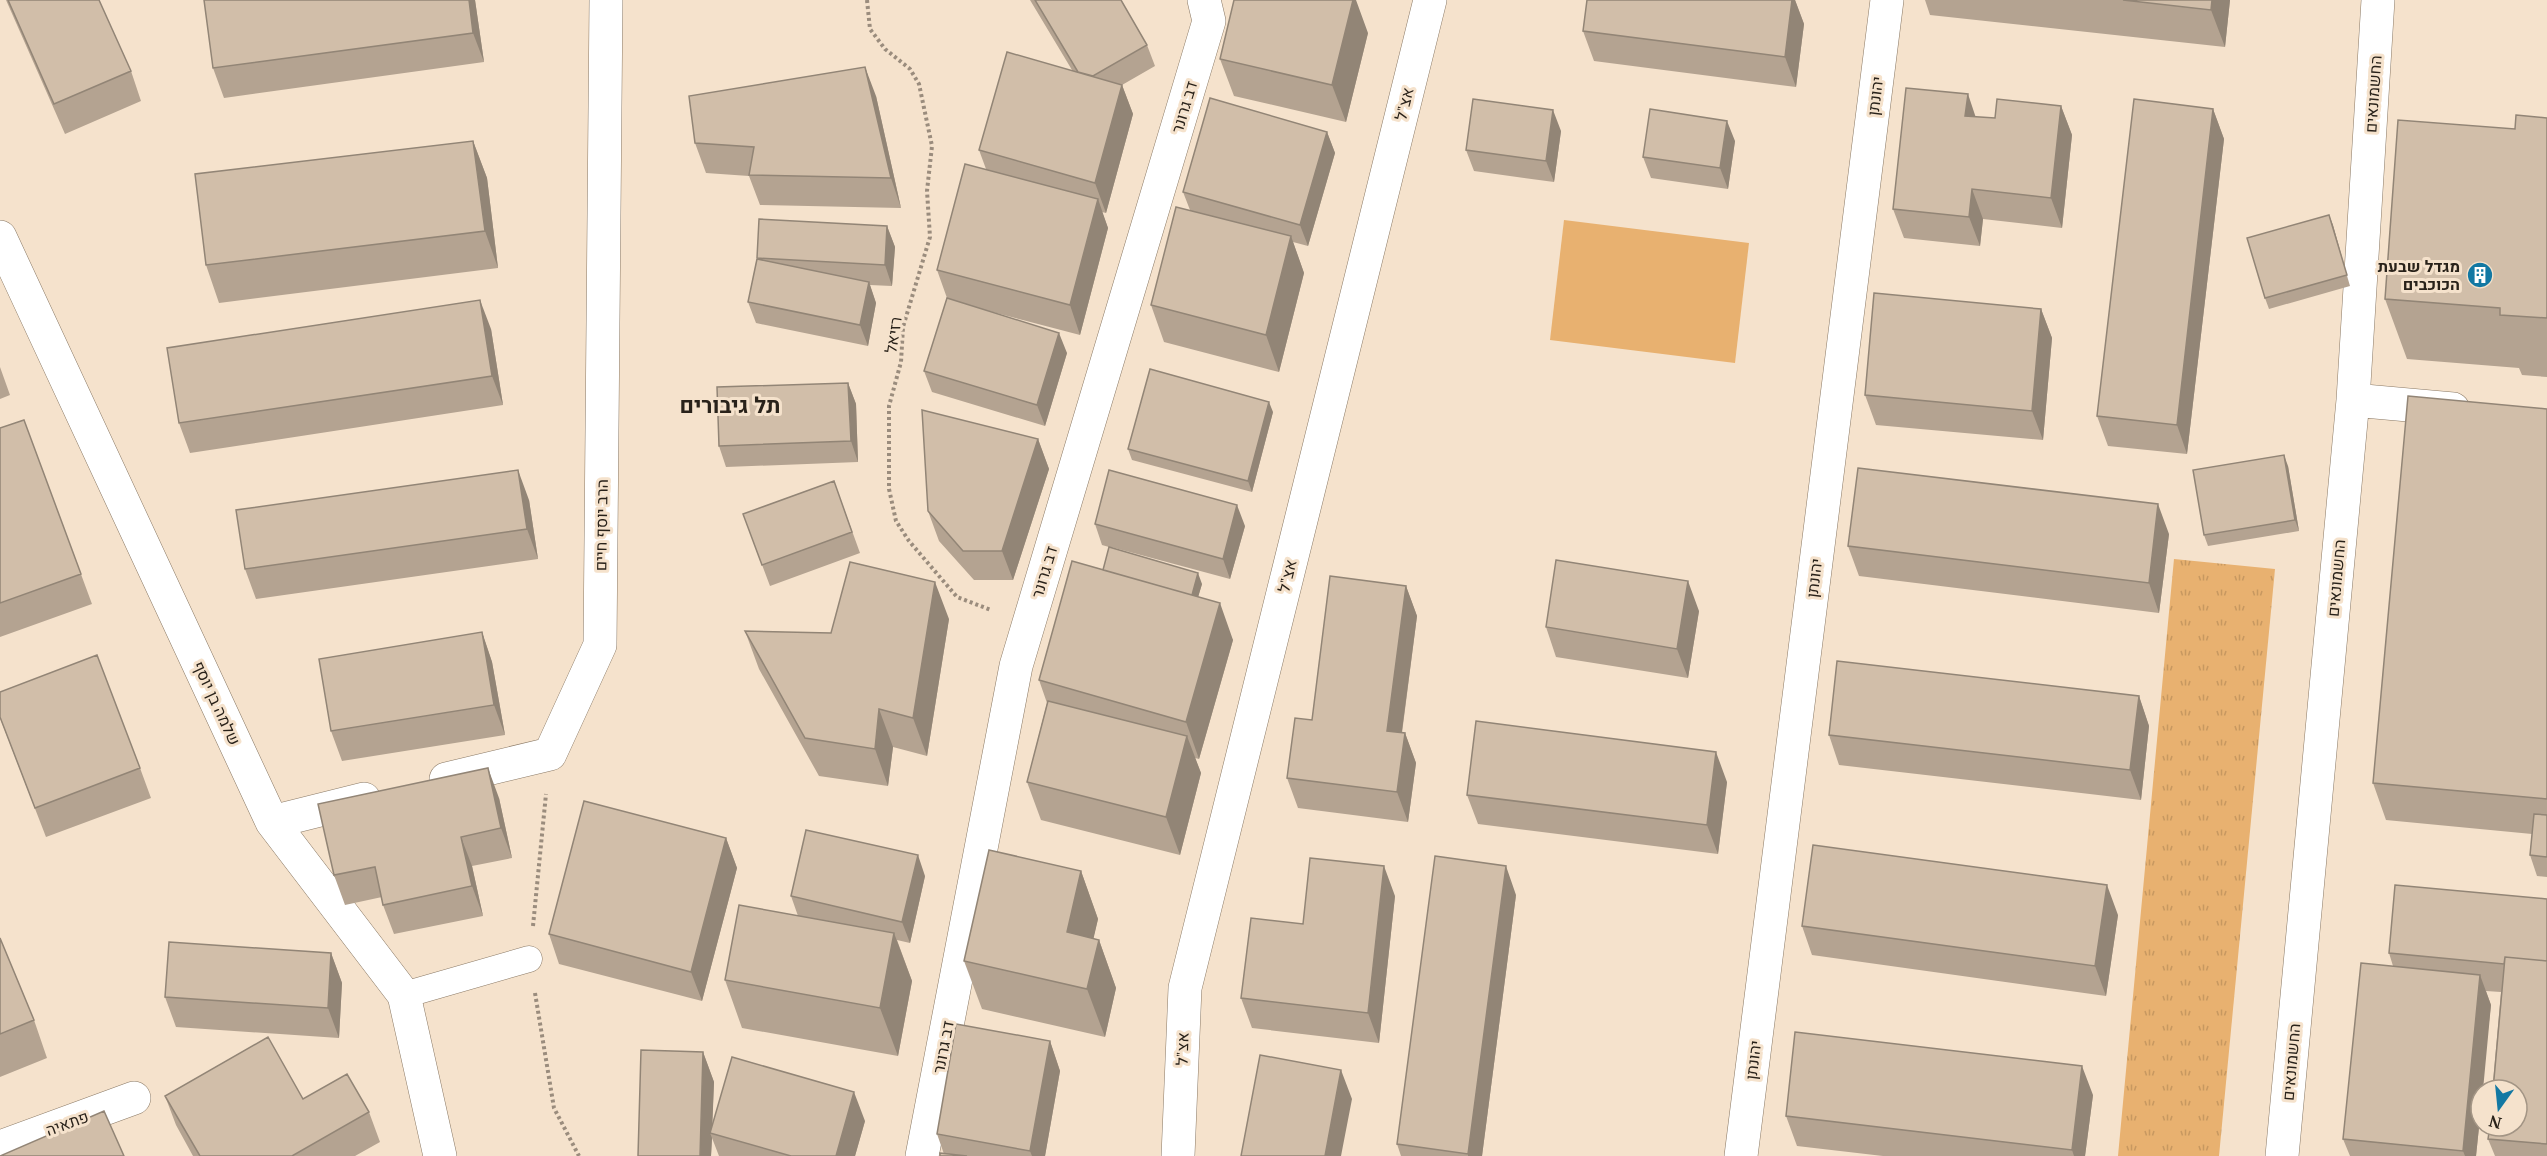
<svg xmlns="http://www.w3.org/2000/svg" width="2547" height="1156" viewBox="0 0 2547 1156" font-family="'PT Serif',Heebo,serif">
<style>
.park{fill:url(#park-tufts)}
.garden{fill:#e8b170}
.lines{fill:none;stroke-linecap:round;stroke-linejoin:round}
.lane-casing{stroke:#8a7965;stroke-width:27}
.street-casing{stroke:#8a7965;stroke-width:34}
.path{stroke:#9a8c7d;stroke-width:4;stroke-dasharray:3 3;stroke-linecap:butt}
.lane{stroke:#fff;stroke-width:26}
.street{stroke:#fff;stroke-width:33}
.wall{fill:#b4a391}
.shaded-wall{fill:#928576}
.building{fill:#d1bea9;stroke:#928576;stroke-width:1.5}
.labels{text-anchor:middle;stroke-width:6;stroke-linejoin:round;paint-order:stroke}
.street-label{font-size:16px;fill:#29221a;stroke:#f5e2cc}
.poi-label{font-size:16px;font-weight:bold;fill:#29221a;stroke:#f5e2cc;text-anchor:end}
.district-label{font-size:22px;font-weight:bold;fill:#29221a;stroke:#f5e2cc}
</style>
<defs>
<pattern id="park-tufts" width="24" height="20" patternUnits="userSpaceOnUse" patternTransform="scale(1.5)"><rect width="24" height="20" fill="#e8b170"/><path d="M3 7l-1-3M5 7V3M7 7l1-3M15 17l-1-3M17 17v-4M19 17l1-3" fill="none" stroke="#c79860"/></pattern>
</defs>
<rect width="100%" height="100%" fill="#f5e2cc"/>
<path class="park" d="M2174,559L2275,569L2219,1156H2118Z"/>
<path class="garden" d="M1564,220L1749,243L1735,363L1550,340Z"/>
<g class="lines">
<g class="lane-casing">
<path id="lane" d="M404,995L529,959"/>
</g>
<g class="street-casing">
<path id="street" d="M0,237L272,822L404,995L440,1156
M2353,400L2453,409
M446,779L550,754L600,645L606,0
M272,822L364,799
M0,1147L134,1098
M922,1156L1016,666L1209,21L1204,0
M1178,1156L1185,988L1430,0
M1741,1156L1887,0
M2282,1156L2353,400L2378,0"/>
</g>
<path class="path" d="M867,0L870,29L885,49L910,69L919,84L932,146L927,191L930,237L903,327L901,362L889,406V489L896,521L909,541L957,597L991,610
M533,926L546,794
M535,993L554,1108L579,1156"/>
<use href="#lane" class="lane"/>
<use href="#street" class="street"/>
</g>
<path class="wall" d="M6,0H99L131,71L141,101L65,134Z
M204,0H475L484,62L224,98L213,68Z
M1030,0H1121L1147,45L1155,66L1122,85L1133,114L1106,213L1102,212L1108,228L1080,335L985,310L1067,353L1045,426L932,392L924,371L947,298L937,270L986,169L979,150L1072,70Z
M1587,0H1795L1804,24L1796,87L1594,61L1583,31Z
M1925,0H2230L2225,47L1930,15Z
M1368,33L1346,122L1234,96L1220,59Z
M876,96L901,208L760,205L749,176L706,173L695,143Z
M2061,106L2072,135L2062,228L1983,219L1980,246L1904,238L1893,209L1976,117L1995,118Z
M2213,109L2224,139L2187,454L2108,446L2097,416Z
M2547,118V377L2522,375L2519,368L2407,359L2385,299L2515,129Z
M1561,131L1554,182L1474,171L1466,150Z
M1327,132L1335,153L1308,246L1293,242L1304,273L1279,372L1164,342L1151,305L1190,210L1183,192Z
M473,141L487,178L498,268L219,303L206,265Z
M1735,141L1728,189L1651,178L1643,157Z
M2329,215L2350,286L2269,309L2265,298Z
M887,226L895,247L892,286L870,285L876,303L868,346L756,323L748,302L757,258Z
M2041,309L2052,338L2043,440L1876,425L1865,395Z
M491,329L503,405L190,453L179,423Z
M0,367L10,395L0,399Z
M848,383L856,404L858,462L726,467L719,446Z
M2547,409V877L2537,876L2530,855L2532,834L2386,820L2373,783Z
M1273,412L1252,492L1132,460L1128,449Z
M24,420L92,604L0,637V428Z
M1038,439L1049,469L1013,580H974L939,541L928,511Z
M2288,466L2299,531L2208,546L2204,535Z
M834,481L860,553L770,586L743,514Z
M529,500L538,559L256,599L245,569Z
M1095,524L1245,526L1230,579L1111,547L1202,584L1198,597L1233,640L1199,759L1195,758L1201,773L1180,855L1041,820L1027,782L1047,703L1039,680L1103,570L1109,547L1102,545Z
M2169,534L2159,613L1859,576L1848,546Z
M1406,586L1417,616L1402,733H1405L1416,763L1408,822L1298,808L1287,778L1312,720Z
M1699,611L1688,678L1556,657L1546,627Z
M949,619L927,756L893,747L888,786L819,776L759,669L745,631L831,633Z
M482,632L492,662L505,735L342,761L331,731Z
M2139,696L2149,726L2141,800L1839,765L1829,735Z
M0,718L140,768L151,798L46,837Z
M1727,782L1718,854L1478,824L1467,795Z
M499,798L512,858L472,866L483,916L394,934L383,905L382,897L345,905L334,875Z
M726,838L737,868L702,1001L559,964L549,934Z
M1081,871L1098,919L1093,939L1099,940L1116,988L1105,1037L982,1009L964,961Z
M925,876L910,943L897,940L912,981L898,1056L742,1028L725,980L798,916L791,896Z
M1516,895L1482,1156H1401L1397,1144Z
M1395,896L1379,1043L1252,1028L1241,998Z
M2547,899V1156H2495L2488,1139L2501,992L2486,991L2491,1005L2481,1090V1108L2476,1156H2350L2343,1139L2393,966L2389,953Z
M2118,915L2106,996L1812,955L1802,926Z
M0,938L34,1020L47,1058L0,1077Z
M331,953L342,983L339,1038L176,1027L165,997Z
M1050,1041L1060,1071L1045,1156H940L944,1154L937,1134Z
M703,1052L714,1082L712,1126L865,1121L855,1156H719L712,1138L711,1156Z
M2093,1095L2085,1156H1883L1797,1146L1786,1116Z
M165,1096L303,1099L369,1112L380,1142L355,1156H193L176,1125Z"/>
<path class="shaded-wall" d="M469,0H475L484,62L473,33Z
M1353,0H1356L1368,33L1346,122L1332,85Z
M1792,0H1795L1804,24L1796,87L1785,57Z
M2212,0H2230L2225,47L2211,10Z
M865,67L876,96L901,208L891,178Z
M1122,85L1133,114L1106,213L1095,183Z
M1968,94L1978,124L1965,116Z
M2061,106L2072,135L2062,228L2051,198Z
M2213,109L2224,139L2187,454L2177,425Z
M1553,110L1561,131L1554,182L1546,161Z
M1727,121L1735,141L1728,189L1720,168Z
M1327,132L1335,153L1308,246L1300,225Z
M473,141L487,178L498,268L485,231Z
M1972,189L1983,219L1980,246L1969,217Z
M1098,199L1108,228L1080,335L1070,305Z
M2329,215L2333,225L2350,286L2347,275Z
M887,226L895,247L892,286L885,265Z
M1291,236L1304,273L1279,372L1266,335Z
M869,282L876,303L868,346L860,325Z
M480,300L491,329L503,405L492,376Z
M2041,309L2052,338L2043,440L2032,411Z
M1059,333L1067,353L1045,426L1037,405Z
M848,383L856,404L858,462L851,441Z
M1269,402L1273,412L1252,492L1248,481Z
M1038,439L1049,469L1013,580L1002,551Z
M2284,455L2288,466L2299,531L2295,520Z
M518,470L529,500L538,559L527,529Z
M2158,504L2169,534L2159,613L2149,583Z
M1237,505L1245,526L1230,579L1223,559Z
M1198,573L1202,584L1193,614L1190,603Z
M1688,581L1699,611L1688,678L1677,649Z
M935,582L949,619L927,756L913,718Z
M1406,586L1417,616L1398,761L1387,731Z
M1220,603L1233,640L1199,759L1186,722Z
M482,632L492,662L505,735L494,705Z
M2139,696L2149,726L2141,800L2130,770Z
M879,709L893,747L888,786L875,749Z
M1405,733L1416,763L1408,822L1397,792Z
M1187,736L1201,773L1180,855L1166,817Z
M1716,752L1727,782L1718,854L1707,825Z
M488,768L499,798L512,858L501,828Z
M461,837L472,866L483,916L472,886Z
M726,838L737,868L702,1001L691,972Z
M918,855L925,876L910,943L902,922Z
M1384,866L1395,896L1379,1043L1368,1013Z
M1506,866L1516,895L1482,1156H1468V1154Z
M1081,871L1098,919L1084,980L1067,932Z
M2107,885L2118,915L2106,996L2095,966Z
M894,933L912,981L898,1056L880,1008Z
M1099,940L1116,988L1105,1037L1087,989Z
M331,953L342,983L339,1038L328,1008Z
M2480,975L2491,1005L2483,1090H2481V1108L2476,1156H2465L2463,1151Z
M1050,1041L1060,1071L1045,1156H1032L1030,1151Z
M703,1052L714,1082L712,1134L710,1133L712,1138L711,1156H700Z
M2082,1066L2093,1095L2085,1156H2074L2072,1150Z
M1341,1070L1352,1099L1341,1156H1325Z
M854,1092L865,1121L855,1156H836Z"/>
<path class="building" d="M8,0H99L131,71L54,104Z
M204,0H469L473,33L213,68Z
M1035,0H1121L1147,45L1093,76L1078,72Z
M1234,0H1353L1332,85L1220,59Z
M1587,0H1792L1785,57L1583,31Z
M2123,0H2212L2211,10Z
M1007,52L1122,85L1095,183L979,150Z
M865,67L891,178L749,175L754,147L695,143L689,96Z
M1906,88L1968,94L1965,116L1995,118L1997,99L2061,106L2051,198L1972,189L1969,217L1893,209Z
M1210,98L1327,132L1300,225L1183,192Z
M1473,99L1553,110L1546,161L1466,150Z
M2134,99L2213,109L2177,425L2097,416Z
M1650,109L1727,121L1720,168L1643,157Z
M2516,115L2547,118V318L2500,315V308L2385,299L2398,120L2515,129Z
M473,141L485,231L206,265L195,174Z
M965,164L1098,199L1070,305L937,270Z
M1176,207L1291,236L1266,335L1151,305Z
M2329,215L2347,275L2265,298L2247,238Z
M759,219L887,226L885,265L757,258Z
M757,259L869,282L860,325L748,302Z
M1874,293L2041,309L2032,411L1865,395Z
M947,298L1059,333L1037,405L924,371Z
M480,300L492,376L179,423L167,348Z
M1150,369L1269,402L1248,481L1128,449Z
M848,383L851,441L719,446L717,387Z
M2408,396L2547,409V799L2373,783Z
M922,410L1038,439L1002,551H963L928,511Z
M24,420L81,574L0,603V428Z
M2284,455L2295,520L2204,535L2193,470Z
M1858,468L2158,504L2149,583L1848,546Z
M518,470L527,529L245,569L236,510Z
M1109,470L1237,505L1223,559L1095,524Z
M834,481L852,532L762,565L743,514Z
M1109,547L1198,573L1192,595L1103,570Z
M1556,560L1688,581L1677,649L1546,627Z
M1072,561L1220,603L1186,722L1039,680Z
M850,562L935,582L913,718L879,709L875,749L805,738L745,631L831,633Z
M1330,576L1406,586L1387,731L1405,733L1397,792L1287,778L1295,718L1312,720Z
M482,632L494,705L331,731L319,659Z
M97,655L140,768L35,808L0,717V692Z
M1837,661L2139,696L2130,770L1829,735Z
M1048,701L1187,736L1166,817L1027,782Z
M1476,721L1716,752L1707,825L1467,795Z
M488,768L501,828L461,837L472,886L383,905L375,867L334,875L318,804Z
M584,801L726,838L691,972L549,934Z
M2534,814L2547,815V857L2530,855Z
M806,830L918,855L902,922L791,896Z
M1813,845L2107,885L2095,966L1802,926Z
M989,850L1081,871L1067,932L1099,940L1087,989L964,961Z
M1435,856L1506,866L1468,1154L1397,1144Z
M1310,858L1384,866L1368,1013L1241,998L1251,918L1303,924Z
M2395,885L2547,899V961L2505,957L2504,964L2389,953Z
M739,905L894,933L880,1008L725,980Z
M0,938L34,1020L0,1034Z
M169,942L331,953L328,1008L165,997Z
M2505,957L2547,961V1144L2488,1139L2490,1126H2517V1090H2493Z
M2361,963L2480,975L2463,1151L2343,1139Z
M956,1024L1050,1041L1030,1151L937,1134Z
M1795,1032L2082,1066L2072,1150L1786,1116Z
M268,1037L303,1099L347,1074L369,1112L292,1156H200L165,1096Z
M641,1050L703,1052L700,1156H638Z
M1260,1055L1341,1070L1325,1156H1241Z
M732,1057L854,1092L836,1156H791L710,1133Z
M104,1111L124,1156H0Z
M940,1153L967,1156H940Z"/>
<defs>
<g id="building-disc" transform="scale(1.35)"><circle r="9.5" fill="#1278a3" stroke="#f5e2cc"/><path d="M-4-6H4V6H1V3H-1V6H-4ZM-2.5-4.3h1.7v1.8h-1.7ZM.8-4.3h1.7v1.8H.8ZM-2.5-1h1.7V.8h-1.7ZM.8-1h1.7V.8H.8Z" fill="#fff"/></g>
</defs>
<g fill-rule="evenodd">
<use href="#building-disc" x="2480" y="275"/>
</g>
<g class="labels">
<g class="street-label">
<text transform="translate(2373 94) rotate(-86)" y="6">החשמונאים</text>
<text transform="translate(1875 96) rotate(-83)" y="6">יהונתן</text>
<text transform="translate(1404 104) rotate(-76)" y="6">אצ"ל</text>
<text transform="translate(1184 107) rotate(-73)" y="6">דב גרונר</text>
<text transform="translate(893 335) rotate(-81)" y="6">רזיאל</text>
<text transform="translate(601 525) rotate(-89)" y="6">הרב יוסף חיים</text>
<text transform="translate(1044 572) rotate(-73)" y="6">דב גרונר</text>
<text transform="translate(1287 576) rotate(-76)" y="6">אצ"ל</text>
<text transform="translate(1814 578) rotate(-83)" y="6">יהונתן</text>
<text transform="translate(2336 578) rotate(-85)" y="6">החשמונאים</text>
<text transform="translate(217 703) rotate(65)" y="6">שלמה בן יוסף</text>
<text transform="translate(943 1047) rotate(-79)" y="6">דב גרונר</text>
<text transform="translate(1182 1049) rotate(-88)" y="6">אצ"ל</text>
<text transform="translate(1753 1060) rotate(-83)" y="6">יהונתן</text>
<text transform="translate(2291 1062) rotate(-85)" y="6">החשמונאים</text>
<text transform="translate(67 1123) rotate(-20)" y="6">פתאיה</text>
</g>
<g class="poi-label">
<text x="2460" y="272">מגדל שבעת<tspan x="2460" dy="18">הכוכבים</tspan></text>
</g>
<g class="district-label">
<text x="730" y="413">תל גיבורים</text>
</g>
</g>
<g transform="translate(2499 1108) rotate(195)"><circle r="28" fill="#f5e2cc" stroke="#a39585" stroke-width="1.5"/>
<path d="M0-4.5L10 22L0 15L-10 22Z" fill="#1278a3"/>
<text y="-9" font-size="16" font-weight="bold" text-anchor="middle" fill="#29221a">N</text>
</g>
</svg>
